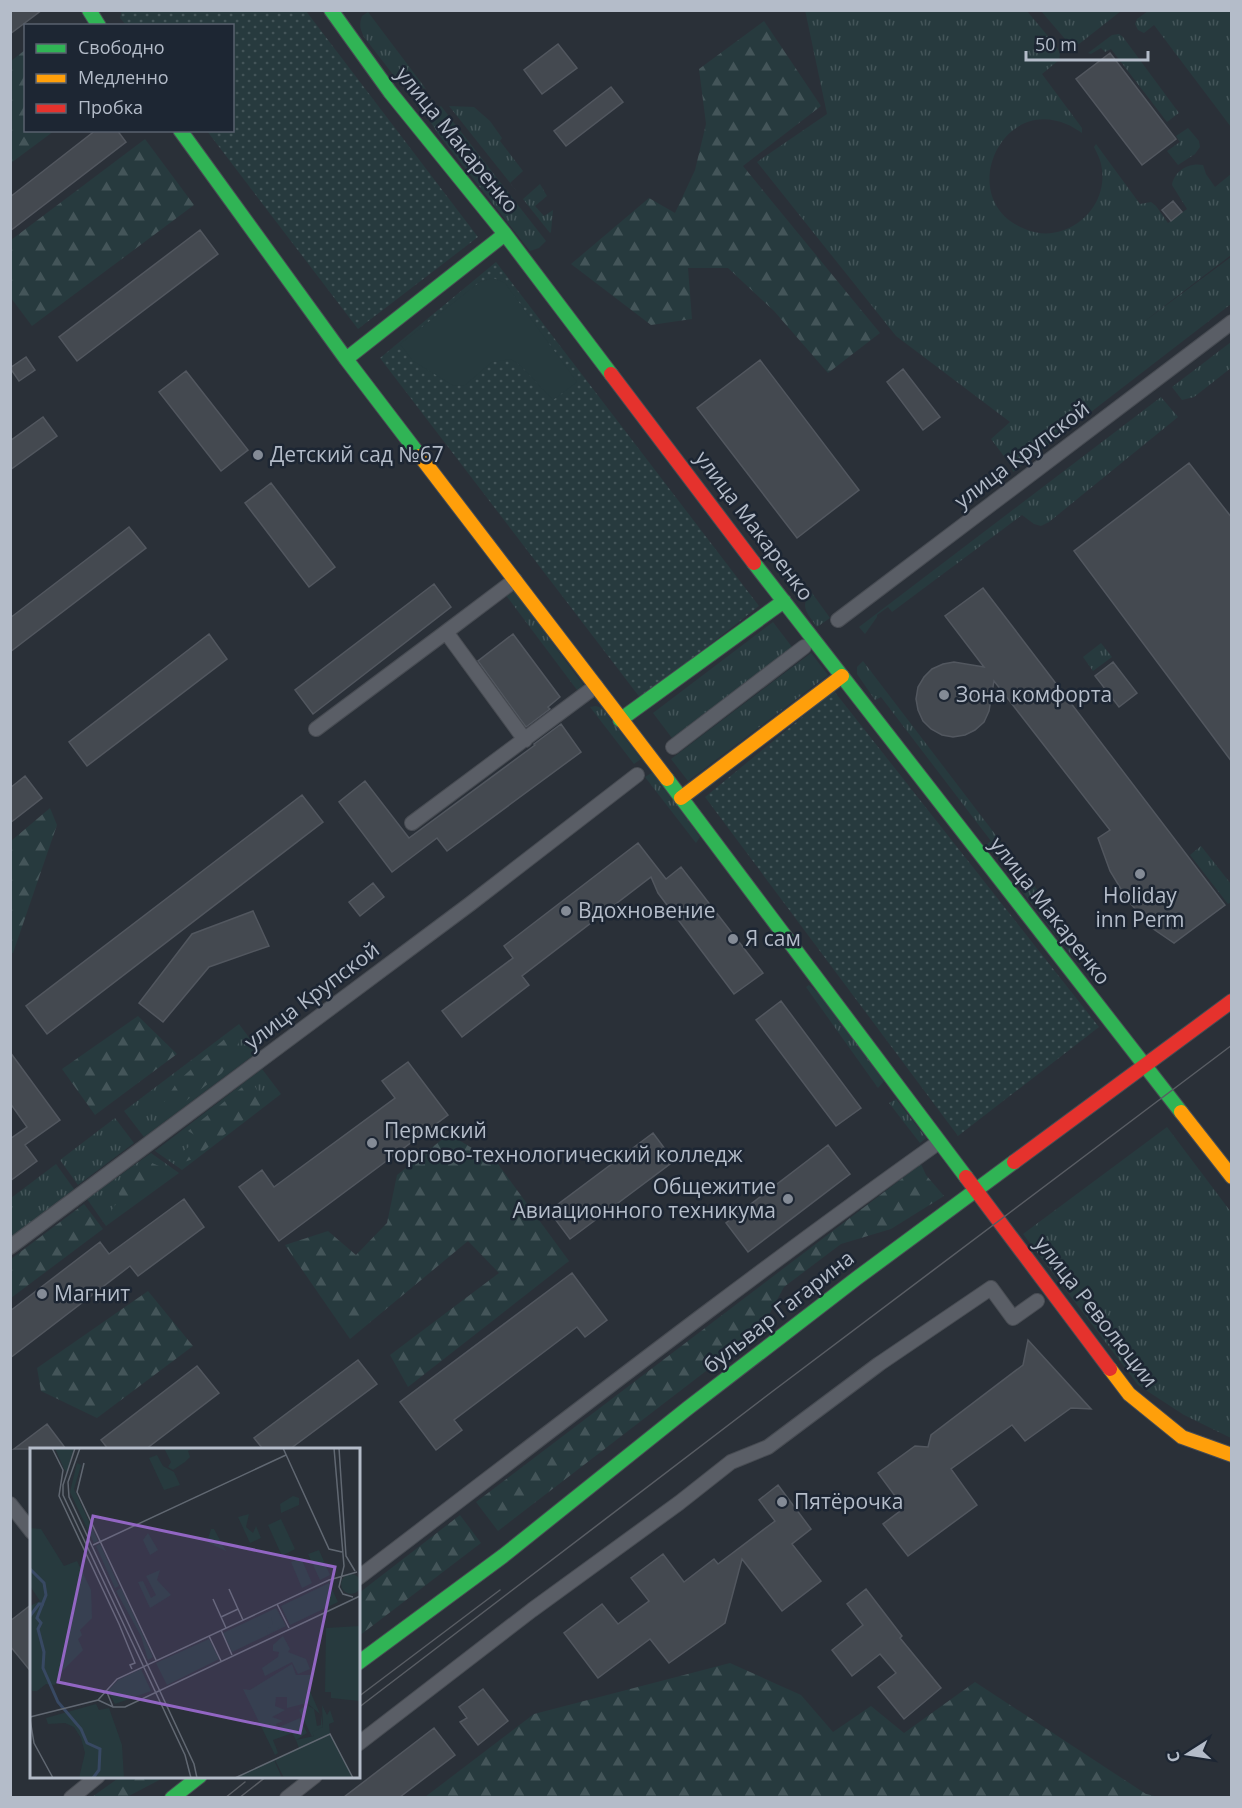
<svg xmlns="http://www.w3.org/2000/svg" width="1242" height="1808" viewBox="0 0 1242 1808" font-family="'Open Sans',sans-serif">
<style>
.grass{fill:url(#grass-tufts)}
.forest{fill:url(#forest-firs)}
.park{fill:url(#park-dots)}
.garden{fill:#273a3e}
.building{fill:#444950;stroke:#52575f;stroke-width:1.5}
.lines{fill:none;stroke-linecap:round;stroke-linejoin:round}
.street-casing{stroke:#484c53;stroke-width:16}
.fast-casing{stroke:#484c53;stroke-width:16}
.slow-casing{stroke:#484c53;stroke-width:16}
.jam-casing{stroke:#484c53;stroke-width:16}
.street{stroke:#5a5e66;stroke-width:14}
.fast{stroke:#30b455;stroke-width:14}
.slow{stroke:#ff9f0a;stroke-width:14}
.jam{stroke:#e5322d;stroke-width:14}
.tram{stroke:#595d64;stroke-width:1.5}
.poi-dot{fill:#848b96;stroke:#1d2633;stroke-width:2}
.labels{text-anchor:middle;stroke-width:5;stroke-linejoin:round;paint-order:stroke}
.street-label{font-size:21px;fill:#b4bcc9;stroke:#1d2633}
.poi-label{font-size:21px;fill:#b4bcc9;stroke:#1d2633;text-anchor:start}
.inset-river{fill:none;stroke:#384963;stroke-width:3}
.inset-road{fill:none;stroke:#616872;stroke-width:1.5}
.view{fill:#9266c3;fill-opacity:0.15;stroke:#9266c3;stroke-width:3}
.inset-edge{fill:none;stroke:#b4bcc9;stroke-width:3}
</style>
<defs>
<pattern id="grass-tufts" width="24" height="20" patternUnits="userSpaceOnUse" patternTransform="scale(1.5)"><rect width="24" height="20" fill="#273a3e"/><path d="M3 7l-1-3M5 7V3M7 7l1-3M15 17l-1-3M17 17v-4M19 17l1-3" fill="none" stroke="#445559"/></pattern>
<pattern id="forest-firs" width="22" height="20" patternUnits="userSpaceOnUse" patternTransform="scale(1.5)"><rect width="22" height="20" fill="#273a3e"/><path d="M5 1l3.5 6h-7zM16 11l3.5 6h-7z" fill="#445559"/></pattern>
<pattern id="park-dots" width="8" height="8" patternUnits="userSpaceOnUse" patternTransform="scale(1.5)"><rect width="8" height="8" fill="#273a3e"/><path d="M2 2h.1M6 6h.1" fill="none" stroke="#445559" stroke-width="1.8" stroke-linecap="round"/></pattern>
</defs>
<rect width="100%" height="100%" fill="#2a3038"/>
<path class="grass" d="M805,10L1027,11L1057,47L1060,54L1059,60L1042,74L1082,128V133C1077,130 1072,126 1066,124C999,96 955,202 1025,229C1037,234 1049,235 1061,231C1089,223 1108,194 1101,164C1100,159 1097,153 1094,147L1096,144L1140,204L1151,202L1156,206L1168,223L1187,209L1172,185C1174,171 1189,162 1203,165L1206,174L1215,187L1231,174V255L1137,327L1231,257V304L1013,472L1012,467L991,439L1010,422L896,336L757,162L827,114Z
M1041,11H1121L1079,44L1065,39Z
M1148,11H1231V127L1154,25L1144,33L1138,30L1135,24L1137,19Z
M368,12L426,89L398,81L364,37C360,29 359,24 362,16Z
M1119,34L1123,37L1179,113L1167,122L1111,49L1105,52L1101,48L1091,54L1088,53L1112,35Z
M441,106L546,241L539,248L530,251L438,134L430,121L433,110Z
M449,106L474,107L490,121L502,138L500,141L523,171L510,183L523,199L540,184L547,196L535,206L544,216L553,210L551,232L550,233Z
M1188,128L1199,141L1200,147L1195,154L1178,165L1167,151L1180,142L1176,136Z
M1231,342V368L1194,397L1182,400L1172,387Z
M1161,397L1178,417L1049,522L1041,526L1034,524L1022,515L892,612L888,607L877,615V617L865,634L859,627Z
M513,590L584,686L580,694L505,594Z
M812,593L830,618L817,627C808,614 798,606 812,593Z
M773,622L792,647L672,738L653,713Z
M1101,643L1112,657L1093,671L1083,657Z
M811,653L828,675L688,781L671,759Z
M863,661L1011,855C999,862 993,854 986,845L991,841L881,697L875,700L857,674V667Z
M596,706L602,708L641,759L634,764L590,707Z
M653,772L700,837L696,843L645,777Z
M1201,846L1231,884V902L1228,904L1190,855Z
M1022,870L1087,954L1082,957H1074L1069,952L1018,886L1017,882Z
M809,985L835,1009L884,1081L878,1088L806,987Z
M239,1024L259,1051L144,1137L124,1111Z
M262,1069L281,1094L182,1170L155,1151Z
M896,1099L926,1138L920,1143L889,1103Z
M115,1118L134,1143L78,1185L60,1160Z
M1167,1127L1231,1212V1438L1184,1415L1138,1385L1023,1234Z
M151,1153L179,1173L106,1226L87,1199Z
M56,1164L74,1189L11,1237V1198Z"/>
<path class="forest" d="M764,21L821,106L743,166L880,333L828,373L774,311L728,268H688L692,319L651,325L571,264L649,198L675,213L695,170L706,124L699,69Z
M25,50L26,130L54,131L11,163V61Z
M145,139L194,205L32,326L11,298V240Z
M50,808L57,825L13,953H11V841Z
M138,1016L177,1054L95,1115L62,1069Z
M230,1034L240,1040L222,1073L161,1120L156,1115L177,1082Z
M251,1080L260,1095V1107L193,1159L184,1162L181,1153L200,1138L188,1131Z
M449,1134L498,1164L569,1261L408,1387L390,1355L499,1273L468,1241L350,1339L285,1245L328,1231L356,1255L387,1223L397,1175Z
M152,1163L168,1170L169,1176L110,1221L107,1216L120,1199L117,1182L138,1168Z
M921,1164L926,1175L944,1196L891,1229L841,1244L784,1287L762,1328L498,1531L476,1502Z
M84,1204L103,1229L11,1298V1259Z
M148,1291L193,1346L97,1418L41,1391L37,1368Z
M460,1515L481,1543L359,1636V1593Z
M730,1663L801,1695L833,1732L871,1706L904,1733L975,1682L1146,1794L1159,1797H425L534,1714Z
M120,1777V1776L165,1777L127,1797H92Z"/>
<path class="park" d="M122,10L306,11L478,237L358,329L207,131L232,130V26L126,25L120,18Z
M496,262L759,606L641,699L380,358Z
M834,691L1099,1027L958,1136L705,797Z"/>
<path class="garden" d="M493,278L505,283L577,382L553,400L521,366L511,359L492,362L465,385L454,386L413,361L400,344L480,282Z"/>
<path class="building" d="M10,10H42L10,34Z
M558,44L577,68L542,94L524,70Z
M1110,53L1176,139L1142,165L1076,79Z
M611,87L623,102L566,146L554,131Z
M96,130H117L126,142L10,231V197Z
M1173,201L1182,212L1171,221L1162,210Z
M200,230L218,254L77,361L59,337Z
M26,357L35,370L19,381L10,368Z
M760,360L859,490L797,538L697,408Z
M903,369L940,417L923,430L887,382Z
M186,371L248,450L221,471L159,392Z
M43,417L57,436L10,470V441Z
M1189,463L1232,518V762L1074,551Z
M271,483L335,567L309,587L245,503Z
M129,527L146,548L10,652V618Z
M434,584L451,607L313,714L295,690Z
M983,588L1225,905L1174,943L1149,926L1127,899L1110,871L1098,838L1110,830L994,681L989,711L984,722L975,730L965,735L953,737L942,735L931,729L923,721L918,710L916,699L918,687L924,677L932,669L943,664L954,662L984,667L945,616Z
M209,634L227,659L87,766L69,742Z
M513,634L560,697L548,707L550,709L526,727L478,661Z
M1113,662L1137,693L1119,707L1095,676Z
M561,724L581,752L447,851L437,838L392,872L339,802L365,781L409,838L535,745L534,744Z
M25,776L42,798L10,823V788Z
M302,795L323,822L47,1034L26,1006Z
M638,843L666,879L681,867L763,973L734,994L658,893L651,877L522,976L529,985L462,1037L442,1011L513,958L504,946Z
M373,883L384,897L360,916L349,902Z
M253,911L269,946L209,967L163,1022L139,1003L192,934Z
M781,1001L861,1108L836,1126L756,1020Z
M10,1052L60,1120L25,1145L37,1161L10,1181V1139L27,1127L10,1103Z
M408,1062L448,1115L279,1241L239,1187L262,1170L274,1187L395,1098L382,1081Z
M653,1133L674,1161L570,1239L549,1211Z
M828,1145L850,1174L748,1252L726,1223Z
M184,1199L204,1227L138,1276L130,1266L10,1358V1311L100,1242L109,1254Z
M572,1273L607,1320L585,1337L577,1327L454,1420L462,1430L436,1450L400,1402Z
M1028,1340L1091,1409L1071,1408L1025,1441L1012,1425L951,1469L977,1505L908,1556L883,1524L904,1508L878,1473L915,1446L928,1447L931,1435L1023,1365Z
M358,1360L377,1384L290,1449H263L254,1438Z
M197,1366L219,1393L146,1449H108L101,1440Z
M47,1424L66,1449H14Z
M778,1485L811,1529L792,1544L821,1581L782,1611L742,1559L725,1623L669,1663L650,1639L598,1678L564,1633L602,1604L618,1624L649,1601L631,1578L663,1554L684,1582L714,1559L718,1564L775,1521L759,1500Z
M866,1589L902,1636L900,1638L941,1688L904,1719L878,1687L896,1673L880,1654L852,1676L832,1650L863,1625L847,1604Z
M32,1604V1673L10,1646V1621Z
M483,1689L508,1721L478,1745L460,1722L467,1718L459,1707Z
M434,1728L455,1755L400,1797H344Z"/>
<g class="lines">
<g class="street-casing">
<path id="street" d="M515,580L446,632L525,740
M838,620L1232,322
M316,729L446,632
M673,747L804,647
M412,823L596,686
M10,1247L470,904L637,775
M10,1504L32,1532
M358,1578C551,1431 742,1282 939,1142
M358,1744L532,1610L679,1503L731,1462L768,1447L879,1364L991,1288L1013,1318L1037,1301
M71,1798L98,1776
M287,1798L315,1776"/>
</g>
<g class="fast-casing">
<path id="fast" d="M89,10L99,26
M331,10L390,92L505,234L611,374
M180,130L346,359L420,456
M346,359L505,234
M754,563L1181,1112
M620,720L784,601
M667,779L966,1177
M358,1663L503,1556L688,1408L857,1278L1014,1162
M172,1798L200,1776"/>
</g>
<g class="slow-casing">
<path id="slow" d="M420,456L667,779
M681,798L842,676
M1181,1112L1232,1177
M1110,1369L1129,1394L1182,1437L1232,1455"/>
</g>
<g class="jam-casing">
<path id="jam" d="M611,374L754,563
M1014,1162L1232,1001
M966,1177L1110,1369"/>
</g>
<use href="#street" class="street"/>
<use href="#fast" class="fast"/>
<use href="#slow" class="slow"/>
<use href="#jam" class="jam"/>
<path class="tram" d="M358,1697L500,1590
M358,1708L773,1391L1232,1045
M225,1798L245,1782
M239,1798L267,1776"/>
</g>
<g class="poi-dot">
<circle cx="258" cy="455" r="6"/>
<circle cx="944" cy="695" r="6"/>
<circle cx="1140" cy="874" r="6"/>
<circle cx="566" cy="911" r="6"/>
<circle cx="733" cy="939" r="6"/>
<circle cx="372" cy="1143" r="6"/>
<circle cx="788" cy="1199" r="6"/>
<circle cx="42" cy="1294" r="6"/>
<circle cx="782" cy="1502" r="6"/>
</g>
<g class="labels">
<g class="street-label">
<text transform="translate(457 140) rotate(51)" y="7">улица Макаренко</text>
<text transform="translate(1022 455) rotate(-37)" y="7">улица Крупской</text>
<text transform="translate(754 526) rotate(53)" y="7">улица Макаренко</text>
<text transform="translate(1050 911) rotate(52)" y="7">улица Макаренко</text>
<text transform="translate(312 996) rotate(-37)" y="7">улица Крупской</text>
<text transform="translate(779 1312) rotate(-38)" y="7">бульвар Гагарина</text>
<text transform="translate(1096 1312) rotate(52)" y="7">улица Революции</text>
</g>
<g class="poi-label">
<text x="270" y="462">Детский сад №67</text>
<text x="956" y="702">Зона комфорта</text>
<text x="1140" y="903" text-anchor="middle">Holiday<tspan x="1140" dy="24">inn Perm</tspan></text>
<text x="578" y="918">Вдохновение</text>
<text x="745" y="946">Я сам</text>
<text x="384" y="1138">Пермский<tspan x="384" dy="24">торгово-технологический колледж</tspan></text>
<text x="776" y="1194" text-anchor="end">Общежитие<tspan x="776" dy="24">Авиационного техникума</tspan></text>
<text x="54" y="1301">Магнит</text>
<text x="794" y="1509">Пятёрочка</text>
</g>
</g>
<g transform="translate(30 1448)">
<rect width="330" height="330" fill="#2a3038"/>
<path d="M311 136a10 10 0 1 1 20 0a10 10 0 1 1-20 0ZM262,216L266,227H281L280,243L290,266L277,255L257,260V249H246L245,258L255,262L242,269L253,273L246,276L247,280L270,270L277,285L266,292L262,285L243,292L248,305L245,307L213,241L220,242ZM111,221L121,243L85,256L78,243L88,232ZM277,257L284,261L287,278L291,277V267L293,279L282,289L269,262Z" fill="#273a3e"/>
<path d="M134,0H165L158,3L160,9L155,14L143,22L138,19L141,14ZM127,7L133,18L144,24L150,37L134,42L119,10ZM47,15L51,17L44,41L68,93L64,95L40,44ZM219,66L216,79L223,85L226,78L231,90L220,95L208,69ZM251,71L265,101L252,108L238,77ZM0,80L11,81L34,118L47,113L61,142L62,170L50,182L52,187L48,191L53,202L33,222L25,237L16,236L7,243H2L0,229V158L10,153L0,138ZM181,81H184L196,103L177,94ZM118,85L128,102L120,107L113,92ZM70,96L89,138L85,140L66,98ZM289,102L300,127L290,132L278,106ZM271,110L282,135L272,140L261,114ZM130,122L127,132L141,147L120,160L108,134L113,133L121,150L126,147L116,128ZM91,140L123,209L118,212L111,188L86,143ZM253,188L260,201L258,204L276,211L280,221L268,226L262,214L235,228L232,220L248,209L249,204L243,203V197ZM66,256L69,262L79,260L92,297L94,330H49L55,305L51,290L44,279L35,275L18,276L16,270ZM292,257L297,267L300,262L304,274L299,276L300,286L323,330H254L245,312L269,300L266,292L284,288L282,284L293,279ZM244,312L252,330H205Z" fill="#273a3e"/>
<path d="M25,0H44L37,24L34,21ZM299,135L308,154L260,177L251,158ZM246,160L256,178L202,204L193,185ZM179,191L189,211L137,237L126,215Z" fill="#273a3e"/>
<path d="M263,48L269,50V57L251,65L250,56ZM248,163L254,177L238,186L236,182L243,177L241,169ZM330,178V253L301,250V244H295L296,180Z" fill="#273a3e"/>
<path class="inset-river" d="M0,121L14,135L16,147L7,170L11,175L8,181L14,204L13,220L28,254L51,281L57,295L70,301L69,322L63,330M0,168L9,156H14"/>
<path class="inset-road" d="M22,0L33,22L29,48L89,176L105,215L100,217L102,221M45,0L33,37V47L155,307L161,330M50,0L38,34L39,49L164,316L167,330M253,0L299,101L312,104M304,0L314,118L309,139L313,146L323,149M309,0L316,108L325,123M54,15L47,44L126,212M63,97L256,7M199,141L208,161M183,151L196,180M247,156L259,180M191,169L208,161L213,172M191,182L202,207M179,188L191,213M76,242L83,259M68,252L83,259H95L330,148M0,269L68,252L87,231L299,132L327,124M0,271L4,295L23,330M205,330L300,286L323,330"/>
<path class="view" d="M63,68L305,119L270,285L28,234Z"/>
<rect width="330" height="330" class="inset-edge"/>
</g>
<rect width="1242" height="1808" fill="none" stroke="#b4bcc9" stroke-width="24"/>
<rect x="24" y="24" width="210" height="108" fill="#1d2633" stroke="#59626f" stroke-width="1.5"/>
<rect x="36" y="44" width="30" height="9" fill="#30b455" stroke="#59626f" stroke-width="1.5"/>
<text x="78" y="54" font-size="18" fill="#b4bcc9">Свободно</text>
<rect x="36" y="74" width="30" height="9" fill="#ff9f0a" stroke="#59626f" stroke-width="1.5"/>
<text x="78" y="84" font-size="18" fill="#b4bcc9">Медленно</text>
<rect x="36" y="104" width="30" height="9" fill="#e5322d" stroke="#59626f" stroke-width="1.5"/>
<text x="78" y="114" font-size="18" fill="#b4bcc9">Пробка</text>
<g transform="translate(1188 1754) rotate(258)" stroke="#1d2633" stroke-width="4.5" paint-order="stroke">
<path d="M0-4.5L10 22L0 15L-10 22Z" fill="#b4bcc9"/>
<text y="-9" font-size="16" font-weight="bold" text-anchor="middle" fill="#b4bcc9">С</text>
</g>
<path d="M1026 51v9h122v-9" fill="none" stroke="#b4bcc9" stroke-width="3"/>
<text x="1035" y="51" font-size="18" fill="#b4bcc9" stroke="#1d2633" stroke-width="4.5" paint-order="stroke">50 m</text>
</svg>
